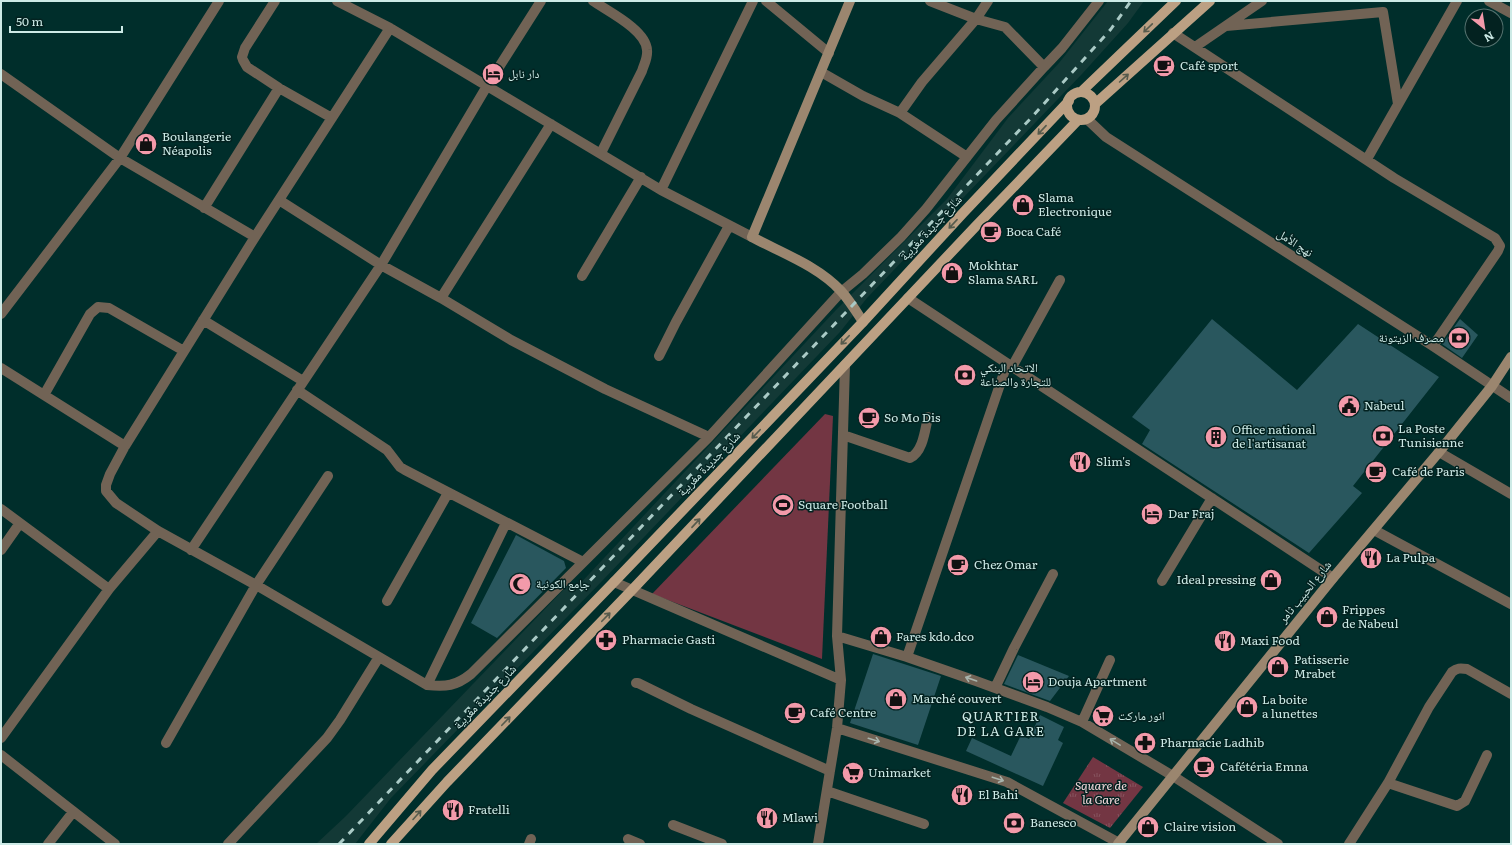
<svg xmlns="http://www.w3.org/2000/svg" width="1512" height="845" viewBox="0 0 1512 845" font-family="Literata,'Noto Naskh Arabic',serif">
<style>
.built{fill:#133936}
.park{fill:url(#park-tufts)}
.pitch{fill:#733643}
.building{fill:#29575e}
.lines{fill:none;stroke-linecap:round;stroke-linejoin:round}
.street{stroke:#716355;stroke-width:10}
.secondary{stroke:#9b866f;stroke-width:10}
.primary{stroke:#bca083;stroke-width:10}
.rail{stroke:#aacac6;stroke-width:3;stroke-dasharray:7 7;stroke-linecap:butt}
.oneway{stroke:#565b4d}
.oneway2{stroke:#a8b4ac}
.labels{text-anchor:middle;stroke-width:3;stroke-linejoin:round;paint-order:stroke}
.poi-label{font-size:12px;fill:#cdeae6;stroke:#032220;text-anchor:start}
.street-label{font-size:12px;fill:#cdeae6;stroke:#032220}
.park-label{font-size:12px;font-style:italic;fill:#f4d8dc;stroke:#032220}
.neighbourhood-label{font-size:13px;letter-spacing:1px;fill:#cdeae6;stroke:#032220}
</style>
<defs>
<pattern id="park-tufts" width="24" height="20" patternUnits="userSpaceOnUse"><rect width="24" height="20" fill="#733643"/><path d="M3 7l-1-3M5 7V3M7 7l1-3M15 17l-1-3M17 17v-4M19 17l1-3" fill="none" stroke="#86535e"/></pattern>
</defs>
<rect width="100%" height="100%" fill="#002e2b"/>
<path class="built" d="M1108,1H1144L1128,23L1082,74L867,298L840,332L603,580L391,798L355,844H316L346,816L570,583L576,588L836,310L947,199L1008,118L1059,63Z"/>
<path class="park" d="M1093,757L1143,787L1110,828L1063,803Z"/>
<path class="pitch" d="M825,414L833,416L822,659L652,594Z"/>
<path class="building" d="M1212,319L1297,390L1358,324L1439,377L1353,486L1362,493L1309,553L1142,444L1150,430L1132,417Z
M1460,319L1478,335L1462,358L1442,344Z
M516,535L564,561L566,568L497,638L471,623Z
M873,654L941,676L918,745L850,723Z
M1018,655L1069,676L1050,701L1004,684Z
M1040,715L1064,727L1058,740L1063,743L1043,786L966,751L972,738L1011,756L1021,735L1029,739Z"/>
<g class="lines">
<path class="street" d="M275,1L245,48L242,57L243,60L247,67L279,88L332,118
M337,1L390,28L661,190L752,237
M593,1C609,12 646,30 647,50C648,58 644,64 642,71L601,153
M766,1L829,53
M930,1L976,19L1005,27L1044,67L1062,48L1099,1
M1489,1L1511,13
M1226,26L1383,12L1398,104
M390,28L255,237L125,446L110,474L106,485V491L116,503L158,531L256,585L427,685C446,687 456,686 471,674L709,437L841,292L863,274L901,237L926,209L996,120L1044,67
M1173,33L1394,178L1495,238L1500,246L1498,251L1433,346
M1195,47L1262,1
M821,72L863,96L900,113L922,82L976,19L988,1
M1,74L120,158L255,237
M900,113L967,157
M1087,119L1106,137L1433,346L1511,398
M1367,159L1457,1
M661,190L753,1
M279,200L381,265L441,298L511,340L605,389L709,437
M204,208L279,88
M582,276L641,177
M441,298L551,124
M908,298L1333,578
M1,314L120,158L219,1
M203,320L303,381
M659,356L676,322L729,226
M1012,367L1060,280
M1,368L125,446
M297,390L387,450L400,467L405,470L583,562
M44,395L90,314L98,307L109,308L184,351
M843,435L910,458C923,452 925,430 928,417
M1439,452L1511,494
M1,509L109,589
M1374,530L1511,604
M1,550L20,523
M191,550L381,265L487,86L541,1
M1162,581L1212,498
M614,582L841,680
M387,601L448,493
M837,636L907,657L976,681L1047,707L1082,722L1173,776L1278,844
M907,657L1007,364
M636,683H638L691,709L830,771
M427,685L506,523
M995,688L1014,648L1053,574
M1082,722L1110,660
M837,728L1007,782L1119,843
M1,738L109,589L158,531
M166,743L256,585L328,476
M1,755L115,844
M1388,783L1457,806L1465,801L1487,755
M827,791L924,824
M673,825L722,844
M628,839L640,844
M48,844L73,812
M228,844L327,738L340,720L379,657
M529,844L531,839
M818,844L837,728L841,680L837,636L845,365
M1349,844L1388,783L1429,707L1452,672C1457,668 1460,668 1467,669L1511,694"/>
<path class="secondary" d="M850,1L752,237C782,253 818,266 841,291C850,301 856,311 863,322
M1118,844L1333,578L1439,452L1492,386L1511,357"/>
<path class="primary" d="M1081,92L1176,1
M1067 106a14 14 0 1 1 28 0a14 14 0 1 1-28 0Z
M1095,104L1210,1
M369,844L432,770L614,582L863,322L963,213L1069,101
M391,844L447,782L632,590L976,226L1078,120"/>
<path class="rail" d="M339,844L1032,117L1111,29L1131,1"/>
</g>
<defs><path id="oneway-shaft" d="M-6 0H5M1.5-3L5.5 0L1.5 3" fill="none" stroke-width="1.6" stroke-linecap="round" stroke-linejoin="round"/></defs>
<g class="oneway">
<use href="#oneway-shaft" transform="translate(1148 28) rotate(136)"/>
<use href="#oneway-shaft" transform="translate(1124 78) rotate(-42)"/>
<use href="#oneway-shaft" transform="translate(1042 130) rotate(133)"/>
<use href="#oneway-shaft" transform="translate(953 224) rotate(133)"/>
<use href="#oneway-shaft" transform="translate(845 340) rotate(134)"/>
<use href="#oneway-shaft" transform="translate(756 434) rotate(134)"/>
<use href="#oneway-shaft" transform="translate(696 523) rotate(-47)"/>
<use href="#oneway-shaft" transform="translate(606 617) rotate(-46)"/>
<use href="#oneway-shaft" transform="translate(506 721) rotate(-46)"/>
<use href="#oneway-shaft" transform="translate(417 815) rotate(-48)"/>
</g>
<g class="oneway2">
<use href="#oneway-shaft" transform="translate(971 679) rotate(-161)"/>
<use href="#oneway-shaft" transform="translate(874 740) rotate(17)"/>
<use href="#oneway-shaft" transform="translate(1115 742) rotate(-149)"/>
<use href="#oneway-shaft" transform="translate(998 779) rotate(18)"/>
</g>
<defs>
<g id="cafe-disc" transform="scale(1.15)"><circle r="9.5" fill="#f39aaa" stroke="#032220"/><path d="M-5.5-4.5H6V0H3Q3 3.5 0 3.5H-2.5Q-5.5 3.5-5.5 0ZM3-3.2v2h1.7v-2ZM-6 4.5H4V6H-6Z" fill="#111"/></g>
<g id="hotel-disc" transform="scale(1.15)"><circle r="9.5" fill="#f39aaa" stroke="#032220"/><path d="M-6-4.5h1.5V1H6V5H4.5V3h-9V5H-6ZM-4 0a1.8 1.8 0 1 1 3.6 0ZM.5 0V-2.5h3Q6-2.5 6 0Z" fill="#111"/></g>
<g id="shop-disc" transform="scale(1.15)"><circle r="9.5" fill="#f39aaa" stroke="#032220"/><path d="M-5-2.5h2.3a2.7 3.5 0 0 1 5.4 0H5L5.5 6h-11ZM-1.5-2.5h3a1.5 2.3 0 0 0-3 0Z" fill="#111"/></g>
<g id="bank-disc" transform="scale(1.15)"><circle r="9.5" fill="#f39aaa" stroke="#032220"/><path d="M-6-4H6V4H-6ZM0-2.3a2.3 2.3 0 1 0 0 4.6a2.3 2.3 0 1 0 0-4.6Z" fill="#111"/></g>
<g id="civic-disc" transform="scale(1.15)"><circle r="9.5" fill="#f39aaa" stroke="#032220"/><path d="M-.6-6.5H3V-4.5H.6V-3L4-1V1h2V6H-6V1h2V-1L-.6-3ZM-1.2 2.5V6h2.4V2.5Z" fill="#111"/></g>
<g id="building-disc" transform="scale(1.15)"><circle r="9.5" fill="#f39aaa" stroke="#032220"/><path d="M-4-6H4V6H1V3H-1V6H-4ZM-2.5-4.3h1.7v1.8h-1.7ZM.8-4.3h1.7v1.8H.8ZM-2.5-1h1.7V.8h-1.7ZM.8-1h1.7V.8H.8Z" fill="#111"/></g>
<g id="restaurant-disc" transform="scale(1.15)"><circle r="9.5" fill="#f39aaa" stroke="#032220"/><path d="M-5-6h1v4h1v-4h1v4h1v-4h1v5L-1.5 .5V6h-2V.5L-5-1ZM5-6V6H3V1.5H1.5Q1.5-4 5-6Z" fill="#111"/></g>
<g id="stadium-disc" transform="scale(1.15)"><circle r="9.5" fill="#f39aaa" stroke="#032220"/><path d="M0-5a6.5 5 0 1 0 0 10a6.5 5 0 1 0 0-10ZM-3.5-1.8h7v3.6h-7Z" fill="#111"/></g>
<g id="mosque-disc" transform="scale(1.15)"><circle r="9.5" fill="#f39aaa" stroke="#032220"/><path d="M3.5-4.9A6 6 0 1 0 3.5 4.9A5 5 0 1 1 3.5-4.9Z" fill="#111"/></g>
<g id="pharmacy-disc" transform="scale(1.15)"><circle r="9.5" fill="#f39aaa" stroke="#032220"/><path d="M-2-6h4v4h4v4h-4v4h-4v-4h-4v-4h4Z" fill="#111"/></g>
<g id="supermarket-disc" transform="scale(1.15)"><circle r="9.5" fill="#f39aaa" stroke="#032220"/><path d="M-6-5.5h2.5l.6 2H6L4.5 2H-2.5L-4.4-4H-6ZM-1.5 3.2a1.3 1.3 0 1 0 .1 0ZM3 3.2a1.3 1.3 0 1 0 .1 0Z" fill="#111"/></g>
</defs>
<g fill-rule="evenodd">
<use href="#cafe-disc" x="1164" y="66"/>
<use href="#hotel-disc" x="493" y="74"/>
<use href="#shop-disc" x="146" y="144"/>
<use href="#shop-disc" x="1023" y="205"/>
<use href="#cafe-disc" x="991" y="232"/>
<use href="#shop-disc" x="952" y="273"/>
<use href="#bank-disc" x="1459" y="338"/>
<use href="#bank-disc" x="965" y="375"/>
<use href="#civic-disc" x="1349" y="406"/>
<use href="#cafe-disc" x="869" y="418"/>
<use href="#bank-disc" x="1383" y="436"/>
<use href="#building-disc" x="1216" y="437"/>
<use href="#restaurant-disc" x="1080" y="462"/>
<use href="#cafe-disc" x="1376" y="472"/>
<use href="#stadium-disc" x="783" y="505"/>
<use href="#hotel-disc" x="1152" y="514"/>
<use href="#restaurant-disc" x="1371" y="558"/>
<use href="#cafe-disc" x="958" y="565"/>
<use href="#shop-disc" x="1271" y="580"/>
<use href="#mosque-disc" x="520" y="584"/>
<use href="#shop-disc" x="1327" y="617"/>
<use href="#shop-disc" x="881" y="637"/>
<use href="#pharmacy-disc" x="606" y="640"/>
<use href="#restaurant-disc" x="1225" y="641"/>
<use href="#shop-disc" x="1278" y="667"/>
<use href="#hotel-disc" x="1033" y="682"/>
<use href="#shop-disc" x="896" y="699"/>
<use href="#shop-disc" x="1247" y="707"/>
<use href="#cafe-disc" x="795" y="713"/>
<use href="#supermarket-disc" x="1103" y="716"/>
<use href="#pharmacy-disc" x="1145" y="743"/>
<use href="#cafe-disc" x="1204" y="767"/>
<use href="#supermarket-disc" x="853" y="773"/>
<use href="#restaurant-disc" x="962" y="795"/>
<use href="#restaurant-disc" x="453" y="810"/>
<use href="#restaurant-disc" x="767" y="818"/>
<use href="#bank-disc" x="1014" y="823"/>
<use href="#shop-disc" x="1148" y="827"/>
</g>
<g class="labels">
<g class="poi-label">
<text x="1180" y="70">Café sport</text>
<text x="508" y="78">دار نابل</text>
<text x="162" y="141">Boulangerie<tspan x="162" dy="14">Néapolis</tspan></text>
<text x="1038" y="202">Slama<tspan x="1038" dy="14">Electronique</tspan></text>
<text x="1006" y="236">Boca Café</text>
<text x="968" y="270">Mokhtar<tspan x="968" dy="14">Slama SARL</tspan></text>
<text x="1444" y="342" text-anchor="end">مصرف الزيتونة</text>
<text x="980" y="372">الاتحاد البنكي<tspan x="980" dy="14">للتجارة والصناعة</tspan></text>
<text x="1364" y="410">Nabeul</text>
<text x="884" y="422">So Mo Dis</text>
<text x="1398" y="433">La Poste<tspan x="1398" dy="14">Tunisienne</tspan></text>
<text x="1232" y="434">Office national<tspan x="1232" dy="14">de l'artisanat</tspan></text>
<text x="1096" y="466">Slim's</text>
<text x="1392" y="476">Café de Paris</text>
<text x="798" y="509">Square Football</text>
<text x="1168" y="518">Dar Fraj</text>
<text x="1386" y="562">La Pulpa</text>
<text x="974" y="569">Chez Omar</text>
<text x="1256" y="584" text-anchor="end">Ideal pressing</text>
<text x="536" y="588">جامع الكونية</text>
<text x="1342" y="614">Frippes<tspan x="1342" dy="14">de Nabeul</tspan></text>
<text x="896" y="641">Fares kdo.dco</text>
<text x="622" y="644">Pharmacie Gasti</text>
<text x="1240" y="645">Maxi Food</text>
<text x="1294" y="664">Patisserie<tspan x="1294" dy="14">Mrabet</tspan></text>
<text x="1048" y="686">Douja Apartment</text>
<text x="912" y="703">Marché couvert</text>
<text x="1262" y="704">La boite<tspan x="1262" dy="14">a lunettes</tspan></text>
<text x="810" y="717">Café Centre</text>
<text x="1118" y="720">انور ماركت</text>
<text x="1160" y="747">Pharmacie Ladhib</text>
<text x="1220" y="771">Cafétéria Emna</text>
<text x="868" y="777">Unimarket</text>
<text x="978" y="799">El Bahi</text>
<text x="468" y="814">Fratelli</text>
<text x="782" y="822">Mlawi</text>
<text x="1030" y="827">Banesco</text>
<text x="1164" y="831">Claire vision</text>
</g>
<g class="street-label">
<text transform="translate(931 228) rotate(-47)" y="4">شارع جديدة مغربية</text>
<text transform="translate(1295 243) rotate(33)" y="4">نهج الأمل</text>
<text transform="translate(709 464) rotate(-46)" y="4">شارع جديدة مغربية</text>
<text transform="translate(1305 592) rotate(-51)" y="4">شارع الحبيب ثامر</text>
<text transform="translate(485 697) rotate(-46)" y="4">شارع جديدة مغربية</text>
</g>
<g class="park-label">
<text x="1101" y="790">Square de<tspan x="1101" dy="14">la Gare</tspan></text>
</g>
<g class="neighbourhood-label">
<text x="1001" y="721">QUARTIER<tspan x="1001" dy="15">DE LA GARE</tspan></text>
</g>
</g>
<rect width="1512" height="845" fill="none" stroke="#cdeae6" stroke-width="4"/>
<g transform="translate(1484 28) rotate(150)"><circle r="19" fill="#032220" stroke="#54726f"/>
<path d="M0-3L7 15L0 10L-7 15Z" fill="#f39aaa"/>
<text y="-6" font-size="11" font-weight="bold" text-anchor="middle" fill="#cdeae6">N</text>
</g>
<path d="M10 26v6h112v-6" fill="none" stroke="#cdeae6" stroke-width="2"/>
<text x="16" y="26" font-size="12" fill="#cdeae6" stroke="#032220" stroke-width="3" paint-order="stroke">50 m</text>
</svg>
